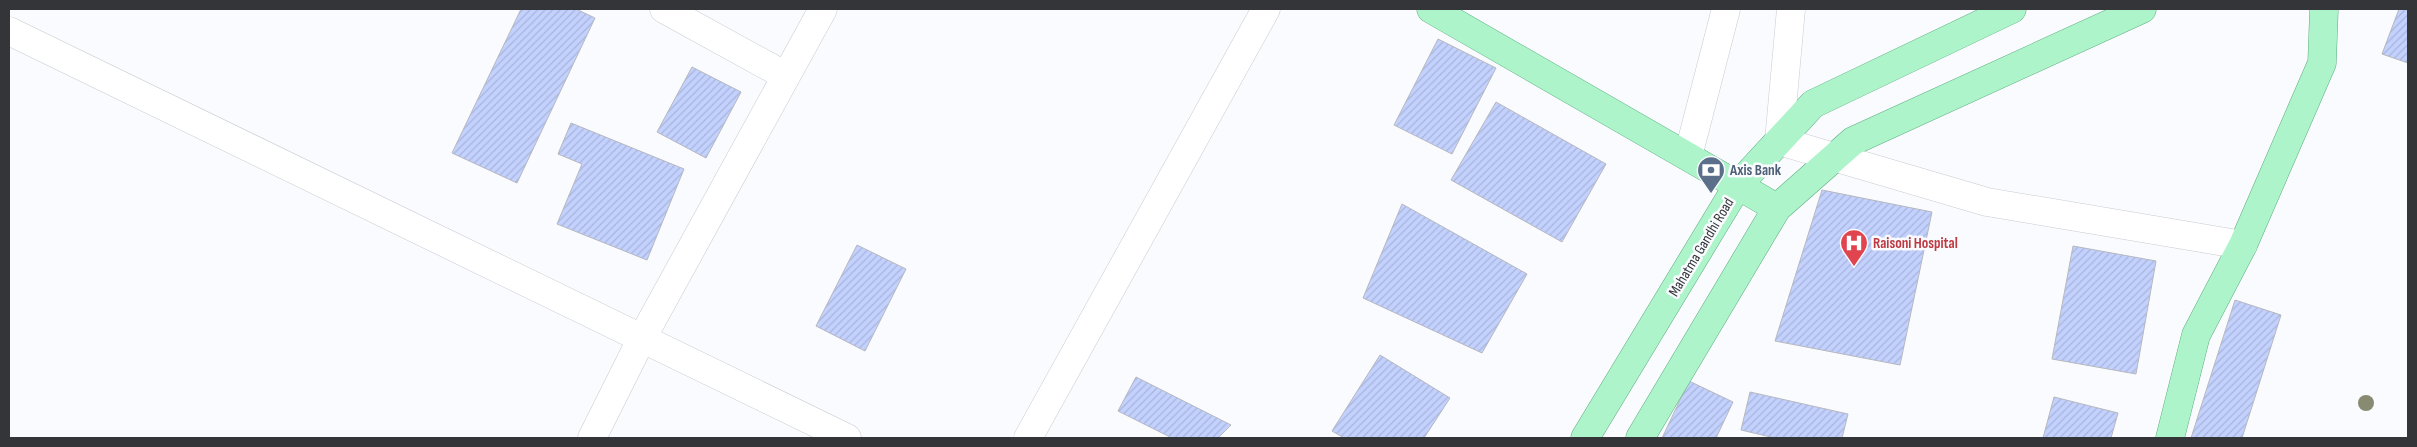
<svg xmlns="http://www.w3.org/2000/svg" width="2417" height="447" viewBox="0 0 2417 447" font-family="'Sofia Sans Condensed',sans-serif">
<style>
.building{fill:url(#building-hatch);stroke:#b6b8be}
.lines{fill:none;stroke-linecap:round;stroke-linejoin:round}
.minor-casing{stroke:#cacbd1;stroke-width:29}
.major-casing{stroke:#5fac80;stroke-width:29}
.minor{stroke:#fff;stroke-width:28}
.major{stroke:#adf4ca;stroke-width:28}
.tree{fill:#888a72}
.labels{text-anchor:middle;stroke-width:5;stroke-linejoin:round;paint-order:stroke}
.service-label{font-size:15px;font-weight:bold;fill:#4e5e75;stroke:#f9fbfe;text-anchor:start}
.health-label{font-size:15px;font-weight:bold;fill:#be3a42;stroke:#f9fbfe;text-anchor:start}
.street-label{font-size:15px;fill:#343538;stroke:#f9fbfe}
</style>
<defs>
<pattern id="building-hatch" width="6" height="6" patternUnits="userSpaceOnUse" patternTransform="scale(1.25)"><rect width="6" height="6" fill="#c3d1fe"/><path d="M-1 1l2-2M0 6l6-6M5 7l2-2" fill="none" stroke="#a8b4da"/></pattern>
</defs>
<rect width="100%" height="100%" fill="#f9fbfe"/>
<path class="building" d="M521,9H576L595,18L517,183L452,153Z
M2399,9H2408V63L2382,54Z
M1438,39L1496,68L1452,154L1394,125Z
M692,67L741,92L706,158L657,132Z
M1496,102L1606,164L1562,242L1451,180Z
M571,123L684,169L647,260L557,224L582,164L558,154Z
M1822,190L1932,212L1900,365L1775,341Z
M1402,204L1527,274L1482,353L1363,298Z
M857,245L906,269L865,351L816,326Z
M2073,246L2156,261L2136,374L2052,359Z
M2235,300L2281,315L2242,438H2191Z
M1380,355L1450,398L1424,438H1344L1332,431Z
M1136,377L1231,425L1218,438H1172L1118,411Z
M1689,381L1733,402L1716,438H1662Z
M1750,392L1848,414L1842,438H1775L1741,430Z
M2054,397L2118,413L2111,438H2043Z"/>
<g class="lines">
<g class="minor-casing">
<path id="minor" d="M664,9L786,76
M1791,9L1779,141L1987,202L2243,245
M9,31L847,438
M1688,156L1726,9
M592,438L641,340L823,9
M1028,438L1266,9"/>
</g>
<g class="major-casing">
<path id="major" d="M1431,9L1777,208
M1585,438L1738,185L1813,104L2012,9
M1640,438L1777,208L1853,141L2142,9
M2170,438L2196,335L2243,245L2322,63L2324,9"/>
</g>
<use href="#minor" class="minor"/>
<use href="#major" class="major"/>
</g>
<circle class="tree" cx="2366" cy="403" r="8"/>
<defs>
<g id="bank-pin" transform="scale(1.4375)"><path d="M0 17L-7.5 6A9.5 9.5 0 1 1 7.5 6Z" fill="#5c6f8a" stroke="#f9fbfe"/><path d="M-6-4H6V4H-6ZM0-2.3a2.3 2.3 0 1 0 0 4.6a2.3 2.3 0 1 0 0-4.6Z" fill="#fff"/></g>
<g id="hospital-pin" transform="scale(1.4375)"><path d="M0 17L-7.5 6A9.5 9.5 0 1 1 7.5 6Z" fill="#e0444e" stroke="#f9fbfe"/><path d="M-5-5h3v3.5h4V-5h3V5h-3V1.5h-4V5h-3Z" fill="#fff"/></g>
</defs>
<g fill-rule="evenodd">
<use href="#bank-pin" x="1711" y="170"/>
<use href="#hospital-pin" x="1854" y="243"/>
</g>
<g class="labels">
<g class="service-label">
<text x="1730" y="175">Axis Bank</text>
</g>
<g class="health-label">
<text x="1873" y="248">Raisoni Hospital</text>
</g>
<g class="street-label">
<text transform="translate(1701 247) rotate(-59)" y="5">Mahatma Gandhi Road</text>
</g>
</g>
<rect width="2417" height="447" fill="none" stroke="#343538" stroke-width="20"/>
</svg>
